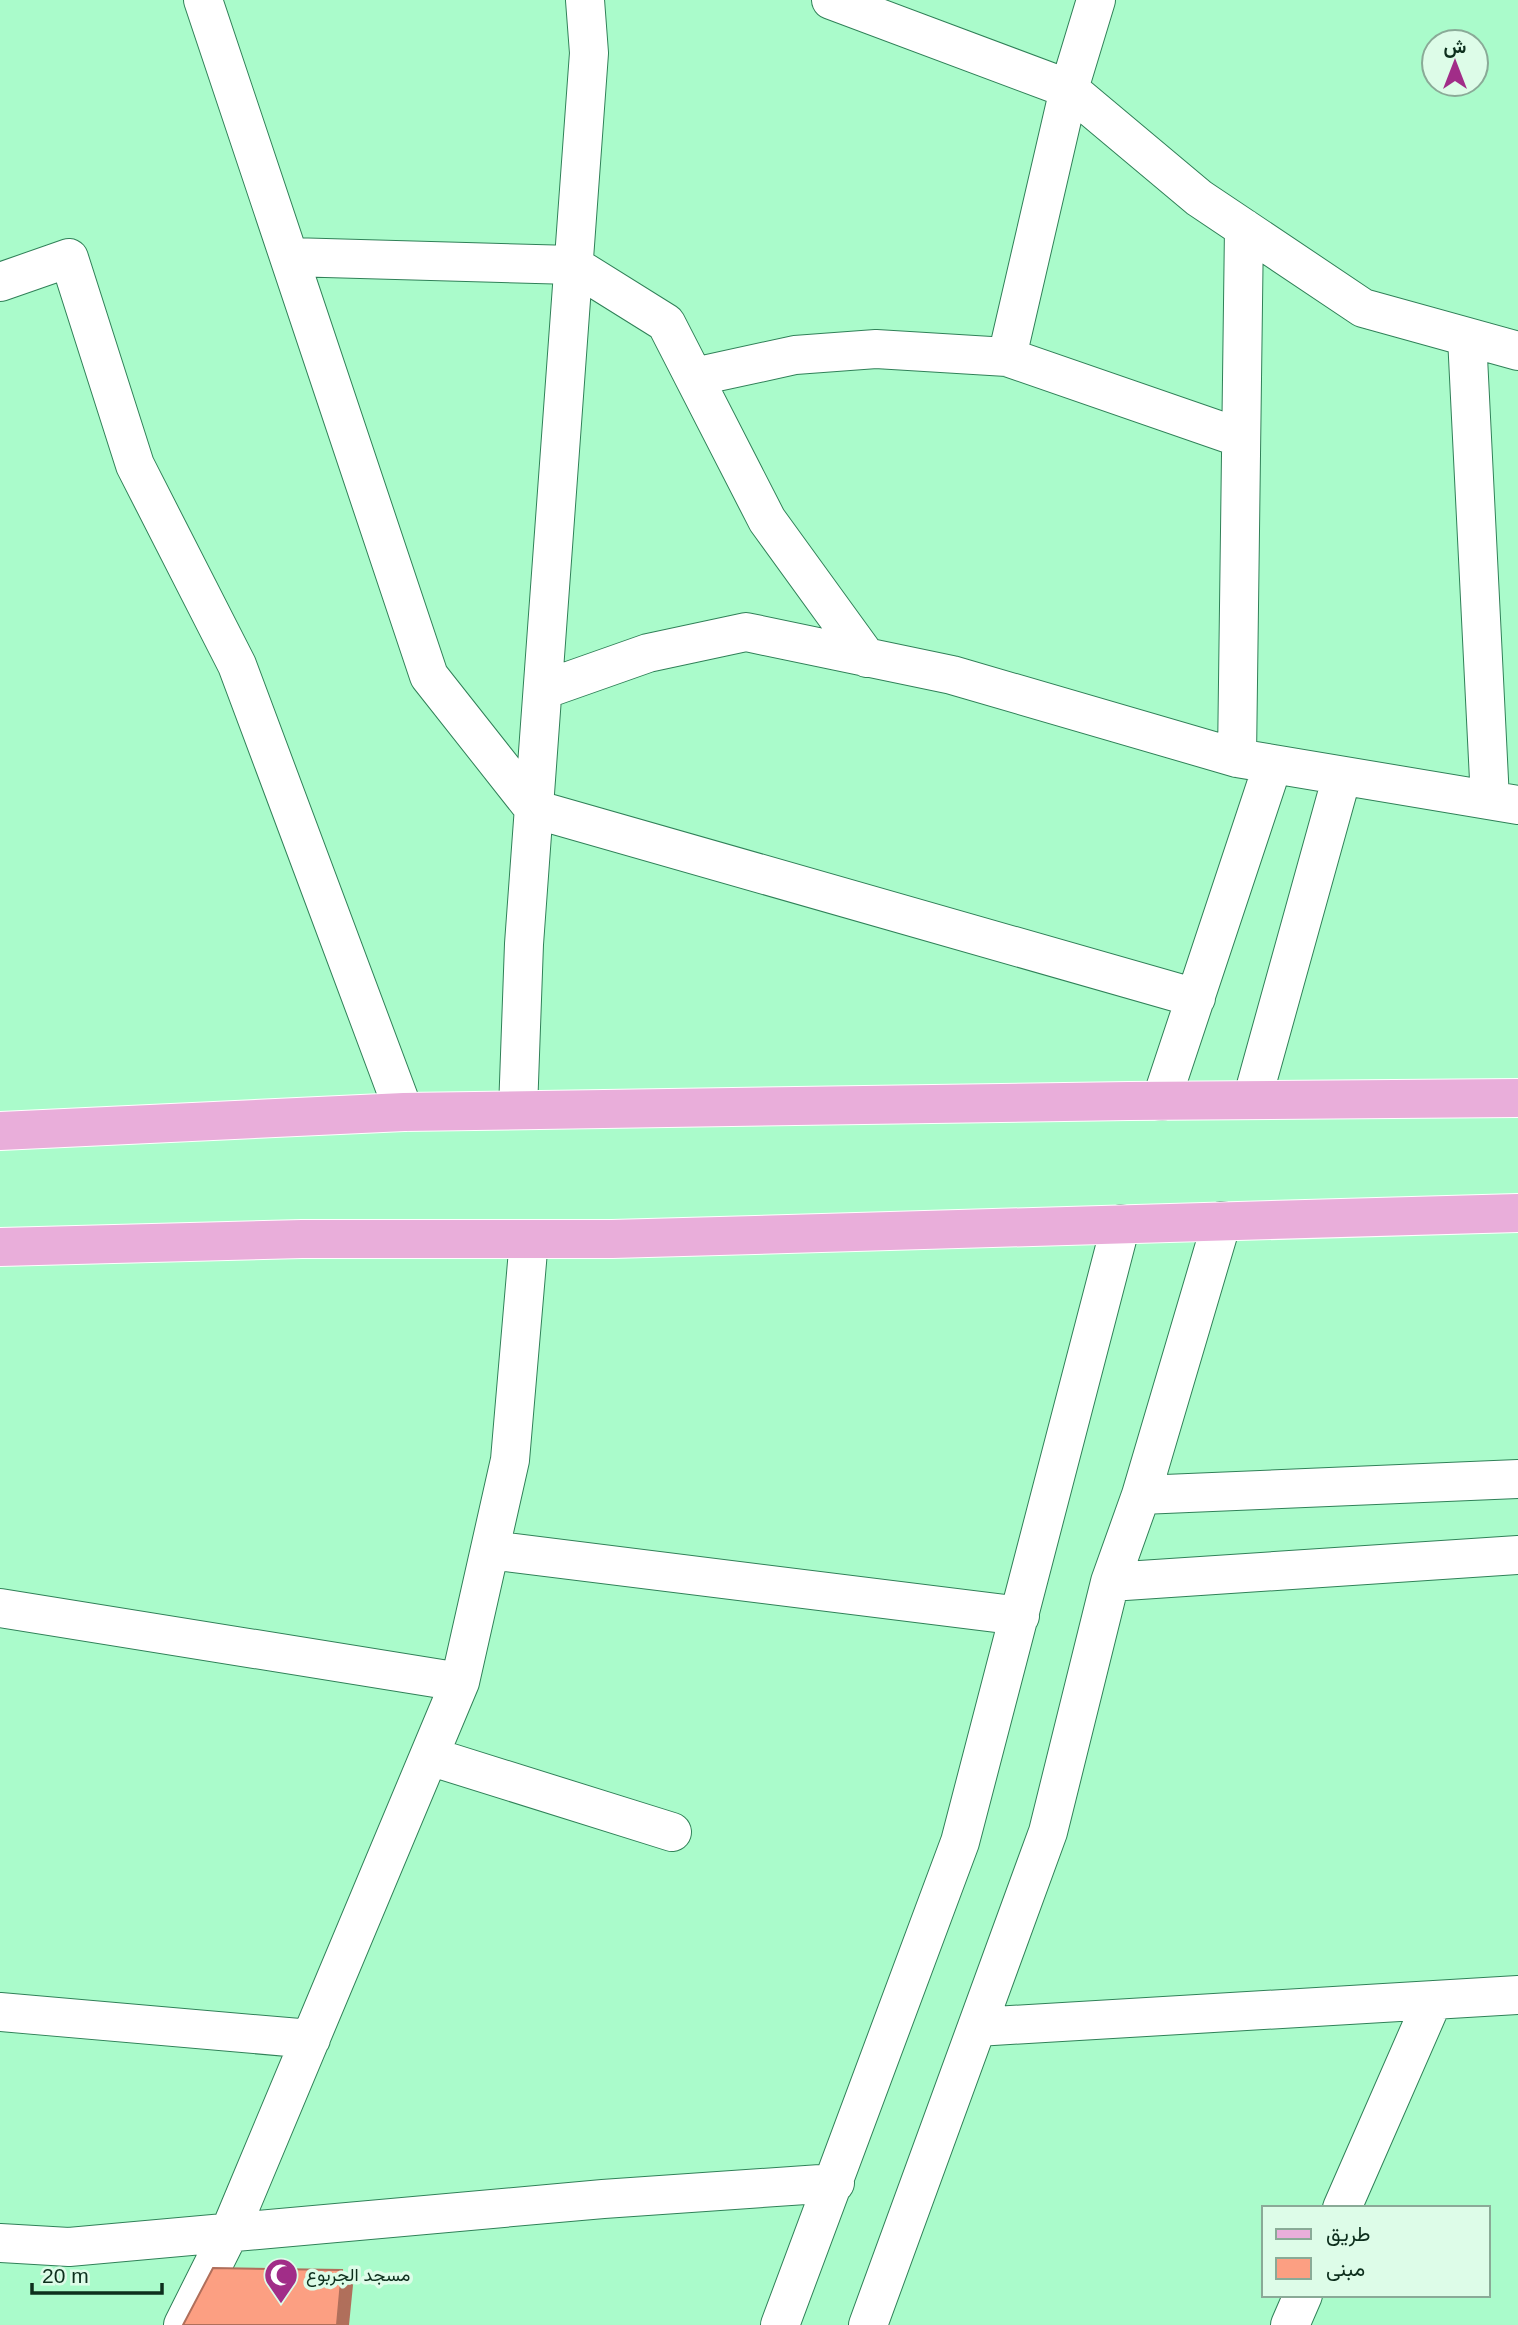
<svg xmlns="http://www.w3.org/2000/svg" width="1518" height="2325" viewBox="0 0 1518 2325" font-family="Arial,Vazirmatn,sans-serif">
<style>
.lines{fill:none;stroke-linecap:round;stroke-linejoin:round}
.minor-casing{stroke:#308158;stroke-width:40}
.major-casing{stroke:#fff;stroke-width:40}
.minor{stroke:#fff;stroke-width:38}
.major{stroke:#e9aeda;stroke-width:38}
.shaded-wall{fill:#b06f5b}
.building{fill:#fc9f82;stroke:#b06f5b;stroke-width:2}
.labels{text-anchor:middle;stroke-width:7;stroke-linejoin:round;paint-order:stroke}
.poi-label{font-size:18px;fill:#0d2f1d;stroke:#ddfce8;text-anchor:start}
</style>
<rect width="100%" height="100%" fill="#aafbcb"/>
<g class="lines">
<g class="minor-casing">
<path id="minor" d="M203,0L429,676L534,809L1196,998
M831,0L1069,89L1199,198L1363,308L1518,351
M290,257L573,265L666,323L767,520L867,658
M0,282L69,258L135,465L237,665L404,1112
M1467,337L1490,800
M1007,357L1069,89L1096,0
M694,377L795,355L876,349L1007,357L1241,438
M543,690L648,653L746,632L952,675L1237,758L1518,805
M1237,758L1244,228
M1252,1100L1342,776
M1161,1101L1273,764
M518,1110L524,944L589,53L585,0
M1141,1495L1518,1479
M490,1550L1020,1616
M1110,1582L1518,1555
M0,1608L460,1682
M429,1756L672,1832
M0,2012L311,2039
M977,2027L1518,1995
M1342,2208L1433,2000
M0,2243L69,2247L603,2199L835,2183
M183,2325L230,2231L460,1682L510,1460L529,1239
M780,2325L960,1842L1121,1224
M868,2325L1048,1832L1110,1582L1141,1495L1222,1221
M1290,2325L1303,2295"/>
</g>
<g class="major-casing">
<path id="major" d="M0,1131L404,1112L1129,1101L1518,1098
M0,1247L302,1239H612L1518,1213"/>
</g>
<use href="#minor" class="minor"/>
<use href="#major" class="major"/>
</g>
<path class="shaded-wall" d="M342,2270L353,2285L349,2325H337Z"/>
<path class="building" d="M213,2268L342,2270L337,2325H183Z"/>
<defs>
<g id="mosque-pin" transform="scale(1.75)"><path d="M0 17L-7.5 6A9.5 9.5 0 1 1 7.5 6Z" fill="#a12d88" stroke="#ddfce8"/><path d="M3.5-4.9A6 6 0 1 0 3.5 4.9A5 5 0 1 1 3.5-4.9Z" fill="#fff"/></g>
</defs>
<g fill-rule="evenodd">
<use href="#mosque-pin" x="281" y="2275"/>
</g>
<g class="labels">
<g class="poi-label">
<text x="306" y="2281">مسجد الجربوع</text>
</g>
</g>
<rect x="1262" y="2206" width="228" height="91" fill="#ddfce8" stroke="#8aaa97" stroke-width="2"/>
<rect x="1276" y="2229" width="35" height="10" fill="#e9aeda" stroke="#8aaa97" stroke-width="2"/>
<text x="1326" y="2241" font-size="21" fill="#0d2f1d">طريق</text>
<rect x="1276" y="2258" width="35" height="21" fill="#fc9f82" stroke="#8aaa97" stroke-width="2"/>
<text x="1326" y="2276" font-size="21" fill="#0d2f1d">مبنى</text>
<g transform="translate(1455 63)"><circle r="33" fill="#ddfce8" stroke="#8aaa97" stroke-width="2"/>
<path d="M0-5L12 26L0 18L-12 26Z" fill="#a12d88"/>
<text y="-10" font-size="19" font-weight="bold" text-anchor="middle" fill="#0d2f1d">ش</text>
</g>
<path d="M32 2283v10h130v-10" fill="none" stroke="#0d2f1d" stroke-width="3.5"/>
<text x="42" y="2283" font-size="21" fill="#0d2f1d" stroke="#ddfce8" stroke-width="5" paint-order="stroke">20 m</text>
</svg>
